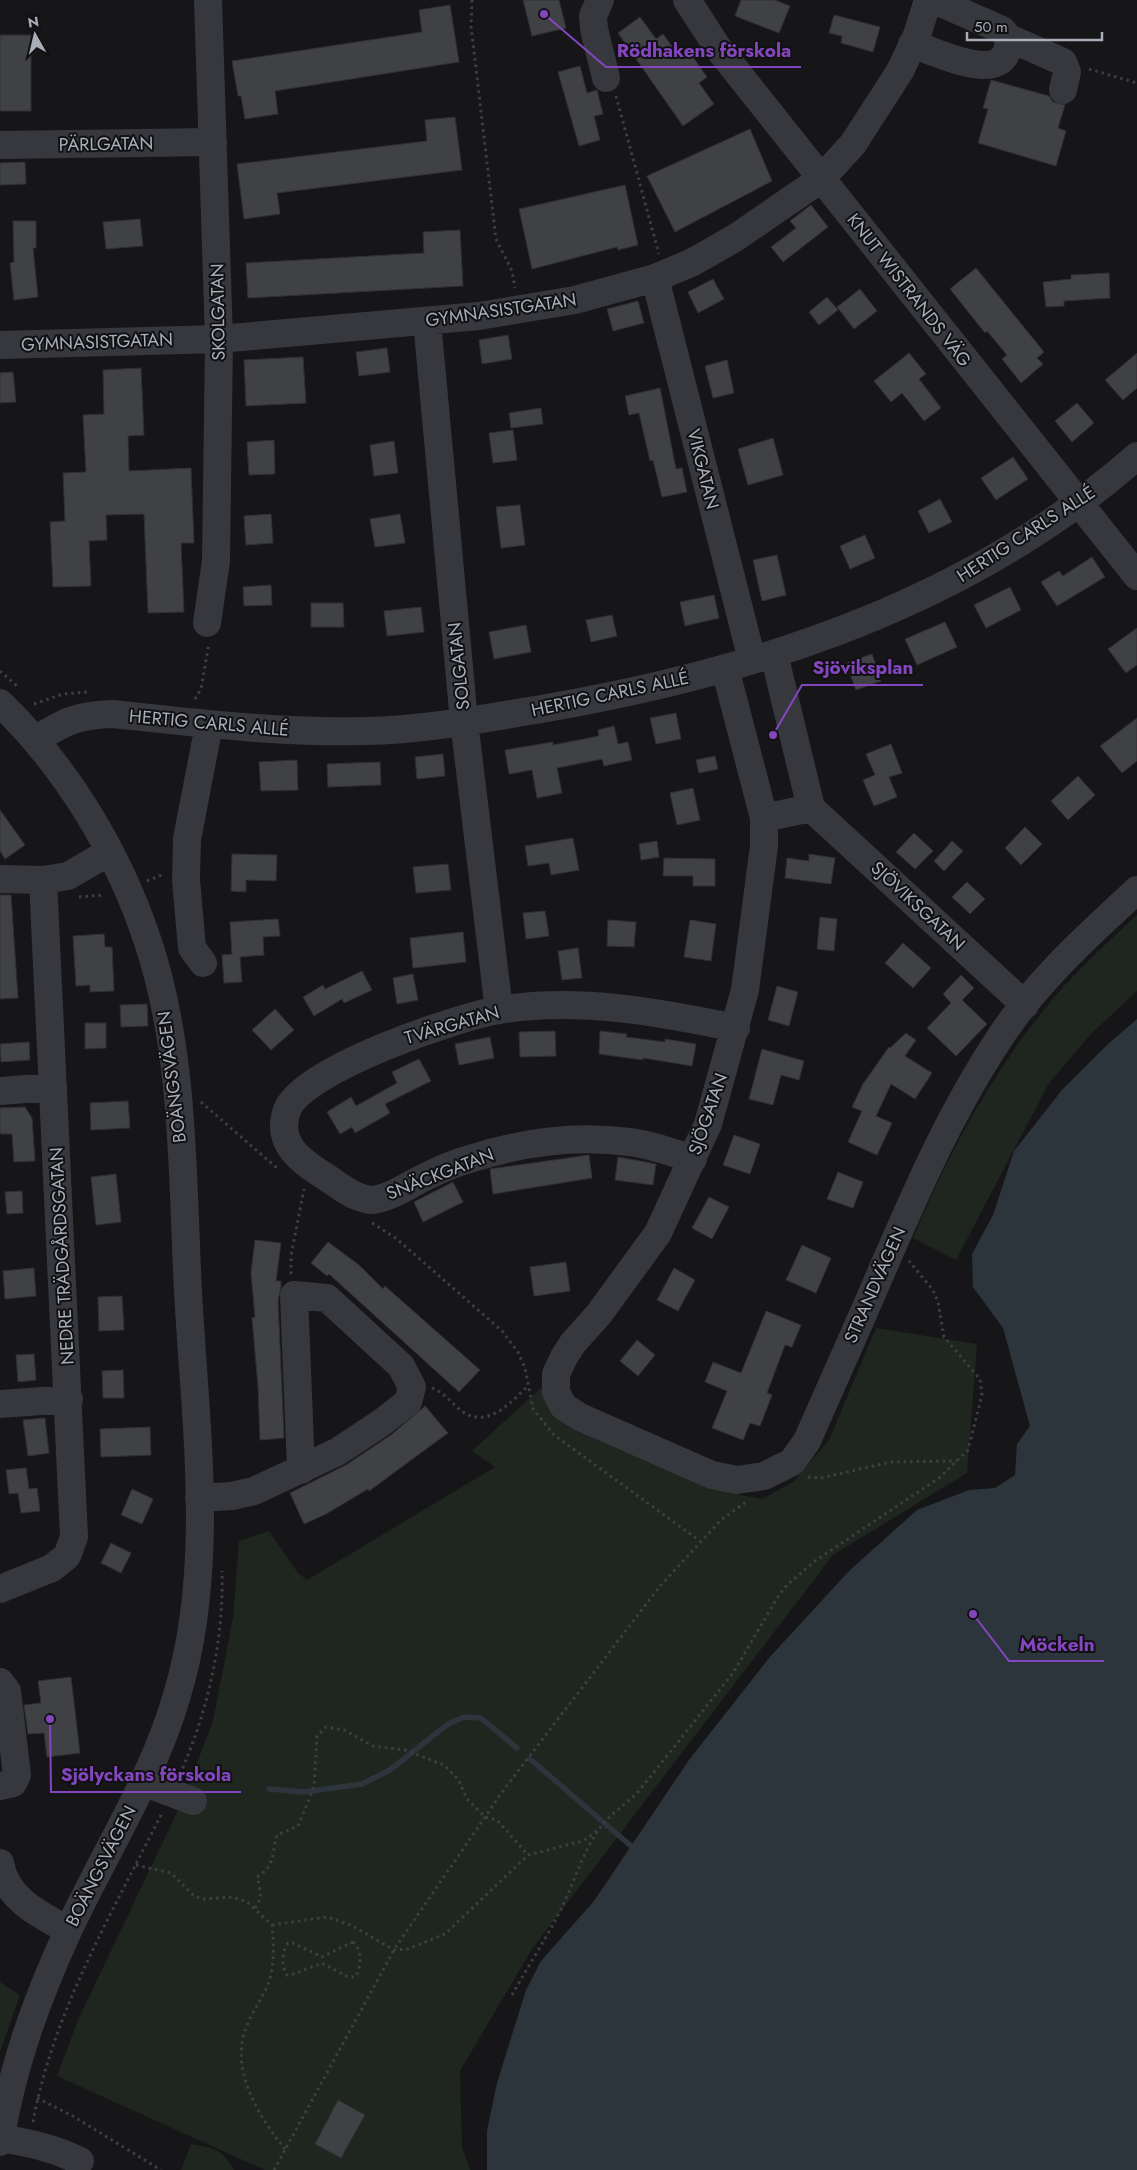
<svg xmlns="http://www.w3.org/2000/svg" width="1137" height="2170" viewBox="0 0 1137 2170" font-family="Jost,sans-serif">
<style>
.green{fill:#1e261f}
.water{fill:#2c353c}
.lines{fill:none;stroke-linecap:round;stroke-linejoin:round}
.stream{stroke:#2c353c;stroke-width:5.5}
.building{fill:#404145;stroke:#303034}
.path{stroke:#3d3f44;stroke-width:3;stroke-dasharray:2.5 4;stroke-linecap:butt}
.minor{stroke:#37383d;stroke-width:28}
.labels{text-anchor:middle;stroke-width:4;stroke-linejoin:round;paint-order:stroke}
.street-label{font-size:18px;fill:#a8adb8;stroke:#111113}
.leader{fill:none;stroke:#8446be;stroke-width:2}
.callout-dot{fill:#8446be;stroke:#111113;stroke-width:2}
.callout-label{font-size:19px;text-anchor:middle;font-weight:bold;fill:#8446be;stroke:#111113;stroke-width:4;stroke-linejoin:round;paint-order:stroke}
</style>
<rect width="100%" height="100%" fill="#161618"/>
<path class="green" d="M1137,915V991L1091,1034L1049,1083L956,1260L913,1238C949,1150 1000,1058 1064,986C1087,961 1112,938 1137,915Z
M876,1328L977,1344L967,1473L833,1555L532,1949L460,2071L462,2148L470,2170H265L57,2076L78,2020L182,1802L213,1721L233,1618L239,1541L269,1531L298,1573L307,1580L495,1467L472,1451L542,1387L548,1401L600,1441L681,1476L730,1493L762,1499L793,1482L829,1440Z
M0,1982L20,1995L0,2052Z
M191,2144C213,2148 224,2149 234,2170H181Z"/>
<path class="water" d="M1137,1019V2170H487V2131L497,2083L526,1990L541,1961L594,1901L689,1760L769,1658L849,1571L917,1510L969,1490L995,1488L1015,1475L1017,1444L1030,1426L1003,1328L973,1287L972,1254L993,1215L1014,1151L1062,1090L1108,1044Z"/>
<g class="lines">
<path class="stream" d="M530,1759L631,1846
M269,1789L304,1792L362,1784L390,1770L448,1724L464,1717L481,1718L517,1748"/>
</g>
<path class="building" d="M523,0H559L566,28L532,36Z
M741,0H775L790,6L779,33L735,16Z
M450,5L459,62L275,91L278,114L245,119L241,96H238L232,61L422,32L419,10Z
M834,15L880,27L873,52L841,43L842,36L829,33Z
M640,17L656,39L663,34L679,56L688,50L707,77L699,83L714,104L683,126L618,33Z
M0,35H31V111H0Z
M580,66L587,93L597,90L603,114L594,116L600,140L579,146L558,72Z
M991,80L1049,96L1053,102L1065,105L1058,128L1066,131L1056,166L978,143L988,109L983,108Z
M455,117L462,170L277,193L280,214L244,219L237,164L427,141L425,120Z
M750,129L772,181L675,232L647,176Z
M25,162L26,184L0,185V163Z
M625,185L638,245L618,250L617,247L532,269L519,209Z
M811,205L828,227L783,262L771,247L796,228L790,221Z
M140,219L143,246L106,249L103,222Z
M13,221H36V248H33L38,297L14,300L10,263L14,262Z
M460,230L463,286L248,298L246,263L424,253L423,232Z
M976,268L1044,352L1037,358L1043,364L1021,383L1002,359L1007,355L987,331L985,333L950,289Z
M1109,273L1110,298L1064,301V306L1046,307L1043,282L1071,279V275Z
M713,279L724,299L698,313L688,292Z
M860,289L877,311L854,329L837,307Z
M827,297L838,310L819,325L809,312Z
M638,301L644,323L613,331L607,309Z
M508,335L512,359L482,364L479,340Z
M387,348L390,372L359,376L356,352Z
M909,353L926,374L919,379L941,408L924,421L902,393L891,402L874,381Z
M1137,353V388L1123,400L1105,380Z
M303,357L306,403L246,406L244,360Z
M727,360L734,393L713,398L705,366Z
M141,368L144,435L128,436L129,471L191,468L194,543H181L184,612L148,613L144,514L106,515L107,540L89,541L91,586L53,587L50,522L65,521L63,473L86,472L83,415L104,414L103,370Z
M13,372L16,402L0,403V373Z
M660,388L676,469L682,468L687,492L662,497L653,460L650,461L639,413L629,415L625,396Z
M1077,403L1094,423L1072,442L1055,421Z
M541,408L543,424L511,428L509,413Z
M513,430L517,460L493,463L489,433Z
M773,438L783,475L748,485L738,449Z
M274,440L275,474L249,475L247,442Z
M394,441L398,473L374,476L370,445Z
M1013,457L1028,479L996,500L981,478Z
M940,499L952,522L929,533L918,511Z
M520,505L525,545L501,548L496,507Z
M271,514L273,543L246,545L244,516Z
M400,514L405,543L375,547L370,519Z
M865,535L875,558L850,569L840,546Z
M777,555L786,595L762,601L753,560Z
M1092,557L1105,577L1057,606L1041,582L1059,571L1063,576Z
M271,585L272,605L244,606L243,587Z
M1010,587L1021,610L986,628L974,605Z
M714,595L719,618L685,626L680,602Z
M311,603H343L344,627H311Z
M421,607L424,632L387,636L384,611Z
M612,615L617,636L591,642L586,620Z
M945,622L957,647L917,665L905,639Z
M526,625L531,652L494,659L489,632Z
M1137,628V665L1126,673L1108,649Z
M872,654L881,681L856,690L846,663Z
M676,713L681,739L656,744L650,718Z
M1137,718V761L1122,773L1100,746Z
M614,726L618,744L628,742L632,760L604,766L602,759L557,768L562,793L537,798L532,770L509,774L505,750L553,742V745L599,736L598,730Z
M891,744L902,773L889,777L897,797L874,806L863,780L875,775L866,754Z
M443,754L445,776L417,779L415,757Z
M715,756L718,769L699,773L696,760Z
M297,760L298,790L261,791L259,762Z
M380,762L381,785L328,787L327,764Z
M1078,776L1095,795L1068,820L1051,801Z
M693,788L700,820L677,825L670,793Z
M0,810L25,845L5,859L0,851Z
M1025,827L1042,844L1021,865L1005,848Z
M914,833L933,851L915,869L896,852Z
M573,838L579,870L551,875L549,863L528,866L525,846Z
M657,841L659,857L641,860L639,844Z
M952,841L963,851L944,871L934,861Z
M232,854L277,855L276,881L246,880V892L231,891Z
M809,854L835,858L831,884L785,878L787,858L809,861Z
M664,858L715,859V886H693V876H663Z
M448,864L451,890L416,893L413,867Z
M967,882L985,899L970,914L952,897Z
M0,895H11L18,998L0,999Z
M545,911L549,936L526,939L523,913Z
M820,917L837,919L834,951L817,949Z
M278,919L280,936L263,937L264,955L240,957L242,982L224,983L222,955L232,954L230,922Z
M608,920L636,922L634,947L607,946Z
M690,920L716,924L711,961L684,957Z
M463,932L466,962L413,968L410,938Z
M104,934L105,947H112L114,991L90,992V985L76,986L73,936Z
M903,943L931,968L913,988L885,963Z
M578,948L582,978L562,980L558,951Z
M362,971L372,990L344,1003L342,999L314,1016L303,997L323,985L325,989Z
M413,974L418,1000L397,1004L393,978Z
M961,975L974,988L962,1000L987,1024L956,1056L927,1028L951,1003L943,994Z
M777,986L798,992L789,1026L768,1020Z
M147,1004L148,1026L121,1027L120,1005Z
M275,1009L294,1030L271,1050L252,1030Z
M85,1023H106V1048L85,1049Z
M555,1031L556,1056L520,1057L519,1032Z
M600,1031L627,1034L626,1037L665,1042V1039L696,1044L692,1066L643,1058V1060L599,1054Z
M906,1033L916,1040L905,1056L932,1073L915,1099L891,1084L876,1116L892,1123L877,1155L848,1142L862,1111L852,1107L863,1084L889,1047L890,1048Z
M490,1037L494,1058L459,1065L455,1044Z
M29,1042L30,1060L1,1062L0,1044Z
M762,1049L804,1061L799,1080L781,1075L773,1105L749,1099Z
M419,1059L431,1081L385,1104L390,1113L355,1133L352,1127L340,1134L327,1112L351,1097L356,1106L397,1083L392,1072Z
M128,1101L130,1128L91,1130L90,1103Z
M25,1107L32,1118L35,1161L14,1162L12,1134H0V1108Z
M734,1135L760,1144L750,1174L723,1165Z
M589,1155L592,1178L493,1194L490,1169Z
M618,1157L656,1164L653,1185L615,1180Z
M838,1172L863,1182L853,1208L827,1199Z
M116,1174L121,1222L96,1225L91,1177Z
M453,1182L463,1202L423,1222L414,1202Z
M22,1191L23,1213L7,1214L5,1192Z
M709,1197L729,1207L712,1239L692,1228Z
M255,1240L281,1243L276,1281H281V1286L278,1301L284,1438L260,1440L258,1386L252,1318L255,1317L251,1273Z
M328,1242L359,1265L383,1289L385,1286L480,1370L459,1392L329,1274L327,1276L311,1263Z
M802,1245L831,1258L816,1293L786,1280Z
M566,1262L570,1291L534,1296L530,1267Z
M34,1268L36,1296L5,1299L3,1271Z
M674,1268L695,1280L678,1311L657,1300Z
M122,1296L124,1330L99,1331L98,1297Z
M766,1311L801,1325L792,1347L785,1345L767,1393L772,1395L760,1426L750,1423L743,1440L712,1428L727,1391L705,1382L713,1362L741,1373Z
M637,1340L655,1355L638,1376L620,1361Z
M34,1354L36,1380L18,1382L16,1355Z
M123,1370L124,1398H103L102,1371Z
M425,1406L448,1433L369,1491L368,1489L326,1514L304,1524L290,1493L346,1465L391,1435Z
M45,1418L49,1453L28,1456L23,1420Z
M150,1427L151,1455L101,1457L100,1429Z
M26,1468L29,1489L37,1488L40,1511L21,1513L18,1493L9,1494L6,1470Z
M132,1489L153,1499L142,1524L121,1515Z
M111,1543L131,1553L121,1573L101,1563Z
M71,1677L80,1753L47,1757L44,1733L28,1734L24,1705L41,1703L38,1681Z
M338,2100L365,2115L341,2158L315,2144Z"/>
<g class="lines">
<path class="path" d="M472,0L471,26L496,239L512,271L515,288
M1089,69L1137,83
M616,96L659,254
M0,671L17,686
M195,699L201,689L209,643
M34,704L63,694L88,692
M147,881L164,874
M79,897L105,895
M201,1102L278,1169
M372,1223L397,1239L502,1331L518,1352L525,1368L533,1409L554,1435L700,1541
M291,1274V1256L304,1189
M432,1388C443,1392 451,1402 460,1410C487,1430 509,1404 528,1386
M808,1477L821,1478L891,1462L957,1461
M180,1774C208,1711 224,1640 222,1571
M136,1865L171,1873L194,1896L202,1899L232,1897L247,1902L272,1925C274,1945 275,1970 266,1989C258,2004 249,2018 244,2034C232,2074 261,2120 285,2149
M255,1908C263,1898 260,1888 257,1877C276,1865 271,1855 277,1835L298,1826L314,1787L317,1736L326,1727L344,1730L373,1746L405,1750L444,1765L458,1779L467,1799L485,1817L497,1820L528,1855
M272,1925L327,1917L351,1925L394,1950L408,1949L445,1934L528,1855L583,1841L597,1831
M353,1942C362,1949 362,1968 355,1977H348L322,1963L291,1975H287C281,1967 282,1950 288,1943H293L322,1957Z
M512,1995C527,1968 544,1942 558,1915C573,1887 581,1855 599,1829C610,1814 625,1805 638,1792L733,1673L779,1595L788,1584L815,1561L939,1478L968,1450L982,1395L980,1379L944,1337L938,1302L933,1290L909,1261
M37,2098L71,2115L161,2170
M33,2122C53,2012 112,1913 162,1813
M274,2170L395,1948L505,1788L661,1585L722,1519L746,1502"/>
<path class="minor" d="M600,0L593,16L594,29L606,78
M687,0L718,48L1137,576
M1007,37L1063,62L1067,72L1063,90
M912,44C934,51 997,83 1007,51C1010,43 1008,35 1002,30L934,0
M0,145L213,142
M655,278L752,660
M427,321L464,721L499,1010
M0,345L219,339L479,316L575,300L655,278L693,262L735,238L821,179L853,144L900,71L917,35L928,0
M207,623L216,561L219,339L208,0
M725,668L764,818L811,808L774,654
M0,703C67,767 119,854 148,942C185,1053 182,1176 188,1291C195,1424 216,1566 177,1695C153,1779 104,1853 68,1931C36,2001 12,2067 0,2142
M35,740C66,721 77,715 113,714C197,723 279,733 364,731C425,730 487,718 547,708C761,671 972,601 1137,456
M811,808L1025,1005
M764,818V846L745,990L708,1124L658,1233L599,1314L573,1343L564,1357L556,1374V1392L563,1406L580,1417L712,1475L737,1480L764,1476L792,1462L807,1441C831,1386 856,1331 880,1275C915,1194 950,1113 999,1039C1035,983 1088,935 1137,890
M0,879L43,880L68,876L109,852
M203,963L192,948L186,880L187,839L209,725
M0,1091L53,1087
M693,1159C673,1153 650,1144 629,1142C576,1135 524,1142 473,1158C458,1162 443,1168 429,1175C411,1183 392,1198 372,1200C367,1200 359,1197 354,1195C344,1190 335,1183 326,1177C301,1161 275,1144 287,1110C303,1069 457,1017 499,1010C579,997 658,1012 736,1028
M0,1404L69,1399
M199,1498L232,1496L254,1491L337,1452L381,1423L408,1402L412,1387L401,1366L327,1298L294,1295L301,1470
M0,1589L52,1568L67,1556L74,1537L43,880
M0,1682L7,1691L17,1775L13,1783L0,1786
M142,1782L193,1801
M0,1863C6,1899 39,1914 68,1930
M1,2138C29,2143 54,2148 80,2161"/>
</g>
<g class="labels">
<g class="street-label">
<text transform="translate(106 144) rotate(-1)" y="6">PÄRLGATAN</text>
<text transform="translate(909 290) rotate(52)" y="6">KNUT WISTRANDS VÄG</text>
<text transform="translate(501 310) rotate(-8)" y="6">GYMNASISTGATAN</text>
<text transform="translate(218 312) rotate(-91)" y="6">SKOLGATAN</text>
<text transform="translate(97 342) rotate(-2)" y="6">GYMNASISTGATAN</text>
<text transform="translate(703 469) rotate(76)" y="6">VIKGATAN</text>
<text transform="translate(1026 534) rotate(-33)" y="6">HERTIG CARLS ALLÉ</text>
<text transform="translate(459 666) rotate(-96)" y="6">SOLGATAN</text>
<text transform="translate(610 694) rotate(-12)" y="6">HERTIG CARLS ALLÉ</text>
<text transform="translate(209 723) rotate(5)" y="6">HERTIG CARLS ALLÉ</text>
<text transform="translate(918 906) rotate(43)" y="6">SJÖVIKSGATAN</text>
<text transform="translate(452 1025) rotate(-16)" y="6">TVÄRGATAN</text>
<text transform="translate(172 1077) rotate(-97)" y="6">BOÄNGSVÄGEN</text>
<text transform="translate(708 1114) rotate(-71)" y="6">SJÖGATAN</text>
<text transform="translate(440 1174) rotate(-21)" y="6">SNÄCKGATAN</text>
<text transform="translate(62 1256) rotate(-93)" y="6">NEDRE TRÄDGÅRDSGATAN</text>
<text transform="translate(875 1285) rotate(-66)" y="6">STRANDVÄGEN</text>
<text transform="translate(101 1866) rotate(-63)" y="6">BOÄNGSVÄGEN</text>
</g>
</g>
<path class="leader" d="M544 14L606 67H801M773 735L802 685H923M973 1614L1009 1661H1104M50 1719L51 1792H241"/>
<g class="callout-dot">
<circle cx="544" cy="14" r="5"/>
<circle cx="773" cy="735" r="5"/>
<circle cx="973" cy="1614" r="5"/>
<circle cx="50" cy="1719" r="5"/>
</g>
<g class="callout-label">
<text x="704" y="57">Rödhakens förskola</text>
<text x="863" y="674">Sjöviksplan</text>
<text x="1057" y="1651">Möckeln</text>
<text x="146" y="1781">Sjölyckans förskola</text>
</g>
<g transform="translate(35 35) rotate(352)" stroke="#111113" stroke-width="4" paint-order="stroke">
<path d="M0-4L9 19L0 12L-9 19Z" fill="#a8adb8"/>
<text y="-8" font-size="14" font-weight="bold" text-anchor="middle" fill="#a8adb8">N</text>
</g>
<path d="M967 32v8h135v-8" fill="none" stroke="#a8adb8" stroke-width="2.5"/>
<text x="974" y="32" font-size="15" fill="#a8adb8" stroke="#111113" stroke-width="4" paint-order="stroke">50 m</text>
</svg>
